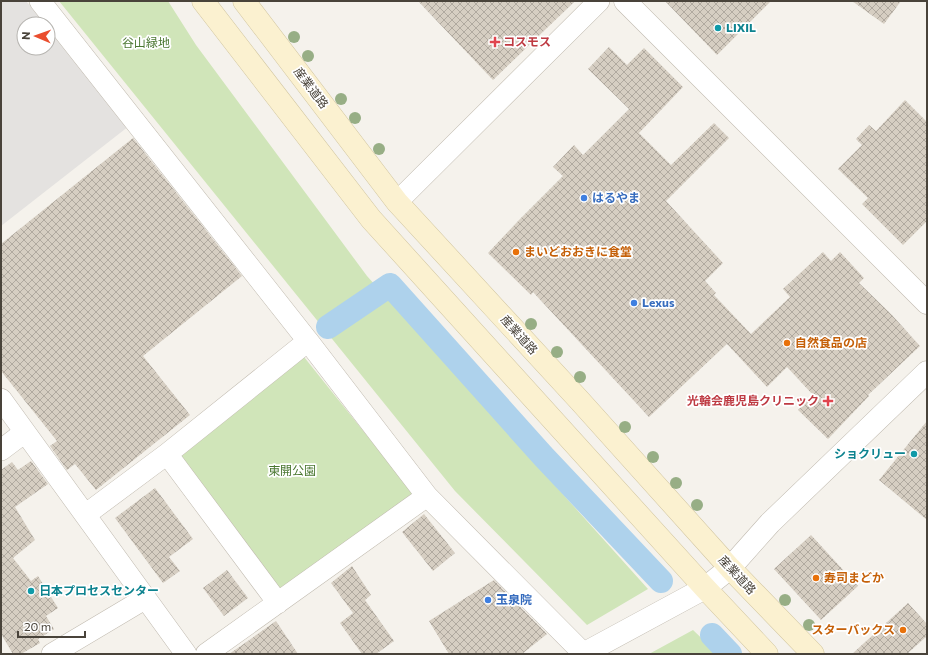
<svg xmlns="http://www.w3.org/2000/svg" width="928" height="655" viewBox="0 0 928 655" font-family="Commissioner,'Noto Sans JP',sans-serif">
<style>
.green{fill:#d0e5b9}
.parking{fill:#e4e2e0}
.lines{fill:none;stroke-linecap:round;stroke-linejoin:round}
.canal{stroke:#aed2ec;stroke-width:24}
.building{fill:url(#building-cross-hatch)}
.minor-casing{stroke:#c0baaf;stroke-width:22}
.tertiary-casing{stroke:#c0baaf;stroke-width:23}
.secondary-casing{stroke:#d1c59f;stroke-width:23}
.minor{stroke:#fff;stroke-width:21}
.tertiary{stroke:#fff;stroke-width:22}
.secondary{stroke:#fbf1d0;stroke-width:22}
.tree{fill:#97ae85}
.culture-dot{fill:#0f9aa8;stroke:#fff;stroke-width:1.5}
.health-dot{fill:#e0444e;stroke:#fff;stroke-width:1.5}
.shop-dot{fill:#3f7fe0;stroke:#fff;stroke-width:1.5}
.food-dot{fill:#e8710a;stroke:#fff;stroke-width:1.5}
.labels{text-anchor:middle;stroke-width:3.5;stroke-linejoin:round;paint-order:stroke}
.culture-label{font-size:12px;font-weight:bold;fill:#0d838f;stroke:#fff;text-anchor:start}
.health-label{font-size:12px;font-weight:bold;fill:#be3a42;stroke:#fff;text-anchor:start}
.park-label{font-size:12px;fill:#4a7731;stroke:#fff}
.street-label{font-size:12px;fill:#49433a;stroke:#fff}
.shop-label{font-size:12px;font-weight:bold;fill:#366cbe;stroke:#fff;text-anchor:start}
.food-label{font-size:12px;font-weight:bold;fill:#c56008;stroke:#fff;text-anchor:start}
</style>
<defs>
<pattern id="building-cross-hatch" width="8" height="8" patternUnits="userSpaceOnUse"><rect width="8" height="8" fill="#d6cec2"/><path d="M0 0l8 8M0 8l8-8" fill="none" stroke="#b0a99f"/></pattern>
</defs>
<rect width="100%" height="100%" fill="#f5f2ec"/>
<path class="green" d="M59,1H168L196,45L367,276L648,589L587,625L455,491Z
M304,357L413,493L278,592L181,455Z
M693,630L718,654H649Z"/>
<path class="parking" d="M1,1H26L45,24H24V48H48V28L129,126L1,226Z"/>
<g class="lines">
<path class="canal" d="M328,327L390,285L543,456L661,581
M712,635L730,654"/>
</g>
<path class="building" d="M418,1H575L493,80Z
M665,1H771L717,55Z
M852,1H901L884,24Z
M609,47L627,65L644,48L683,87L639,133L671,165L714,123L729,138L666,201L723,263L705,281L716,293L714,295L751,334L790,297L783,289L823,252L831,261L840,252L864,278L859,283L891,314L920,346L868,395L869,396L828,439L798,410L813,395L787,367L767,387L727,344L649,417L533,292L531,295L488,253L519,220L563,176L553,167L574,145L583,155L629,109L588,69Z
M905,100L927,122V221L903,245L862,204L868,198L838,169L862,145L856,139L869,125L876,131Z
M133,138L242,276L143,356L190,415L96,490L75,464L67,470L50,446L57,441L1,371V244Z
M927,421V520L879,480Z
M31,461L48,484L15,507L35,540L13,558L31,581L38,576L58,608L46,616L54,629L38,639L40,643L21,654H13L1,634V470L12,462L18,470Z
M155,488L193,539L169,557L180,571L163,583L115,518Z
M424,514L455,553L433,571L402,532Z
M811,535L858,586L821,620L774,569Z
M352,566L371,595L365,600L394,641L376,654H362L340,623L353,613L331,583Z
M227,570L248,598L224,616L203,588Z
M494,580L547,634L522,654H449L429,621Z
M908,603L927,624V636L907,654H852Z
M276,621L298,654H229L245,643Z"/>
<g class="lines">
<g class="minor-casing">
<path id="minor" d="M40,1L308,341L167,454L85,515
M397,202L599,1
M1,399L186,654
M1,450L25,432
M167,454L278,603
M427,496L584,654
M52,654L146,598
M206,654L427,496L308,341"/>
</g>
<g class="tertiary-casing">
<path id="tertiary" d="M625,1L927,303
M583,654L705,588L730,568L770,523L927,372"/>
</g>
<g class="secondary-casing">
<path id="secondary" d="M203,1L371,219L705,588L767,654
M244,1L397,202L580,401L730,568L813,654"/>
</g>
<use href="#minor" class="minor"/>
<use href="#tertiary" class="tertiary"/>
<use href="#secondary" class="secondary"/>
</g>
<g class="tree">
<circle cx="294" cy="37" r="6"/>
<circle cx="308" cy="56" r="6"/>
<circle cx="341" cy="99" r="6"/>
<circle cx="355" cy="118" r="6"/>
<circle cx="379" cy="149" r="6"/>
<circle cx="531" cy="324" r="6"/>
<circle cx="557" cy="352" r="6"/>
<circle cx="580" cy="377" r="6"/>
<circle cx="625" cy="427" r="6"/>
<circle cx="653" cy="457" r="6"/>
<circle cx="676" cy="483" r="6"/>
<circle cx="697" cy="505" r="6"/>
<circle cx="785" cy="600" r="6"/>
<circle cx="809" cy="625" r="6"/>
</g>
<g class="culture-dot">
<circle cx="718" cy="28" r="4"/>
<circle cx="914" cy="454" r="4"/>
<circle cx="31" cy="591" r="4"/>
</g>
<g class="health-dot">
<path d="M493 36h4v4h4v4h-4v4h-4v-4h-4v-4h4z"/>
<path d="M826 395h4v4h4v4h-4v4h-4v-4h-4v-4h4z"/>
</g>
<g class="shop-dot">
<circle cx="584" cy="198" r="4"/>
<circle cx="634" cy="303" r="4"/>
<circle cx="488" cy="600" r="4"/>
</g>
<g class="food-dot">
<circle cx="516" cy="252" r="4"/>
<circle cx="787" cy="343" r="4"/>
<circle cx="816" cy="578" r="4"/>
<circle cx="903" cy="630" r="4"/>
</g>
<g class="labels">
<g class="culture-label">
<text x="726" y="32">LIXIL</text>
<text x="906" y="458" text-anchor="end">ショクリュー</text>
<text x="39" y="595">日本プロセスセンター</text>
</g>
<g class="health-label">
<text x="503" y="46">コスモス</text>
<text x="819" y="405" text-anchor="end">光輪会鹿児島クリニック</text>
</g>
<g class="park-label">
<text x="146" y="47">谷山緑地</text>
<text x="292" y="475">東開公園</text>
</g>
<g class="street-label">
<text transform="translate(311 88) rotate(53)" y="4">産業道路</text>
<text transform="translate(519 335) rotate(48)" y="4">産業道路</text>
<text transform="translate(737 575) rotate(47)" y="4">産業道路</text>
</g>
<g class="shop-label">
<text x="592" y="202">はるやま</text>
<text x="642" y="307">Lexus</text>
<text x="496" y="604">玉泉院</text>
</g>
<g class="food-label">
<text x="524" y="256">まいどおおきに食堂</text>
<text x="795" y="347">自然食品の店</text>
<text x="824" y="582">寿司まどか</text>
<text x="895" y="634" text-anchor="end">スターバックス</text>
</g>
</g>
<rect width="928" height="655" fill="none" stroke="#49433a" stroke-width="4"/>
<g transform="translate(36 36) rotate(272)"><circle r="19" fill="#ffffff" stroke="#b6b4b0"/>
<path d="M0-3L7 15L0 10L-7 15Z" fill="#ea4e2e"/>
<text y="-6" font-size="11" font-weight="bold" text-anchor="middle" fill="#49433a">N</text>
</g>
<path d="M18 631v6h67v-6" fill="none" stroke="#49433a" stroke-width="2"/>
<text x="24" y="631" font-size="12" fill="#49433a" stroke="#ffffff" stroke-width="3" paint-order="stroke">20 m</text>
</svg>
